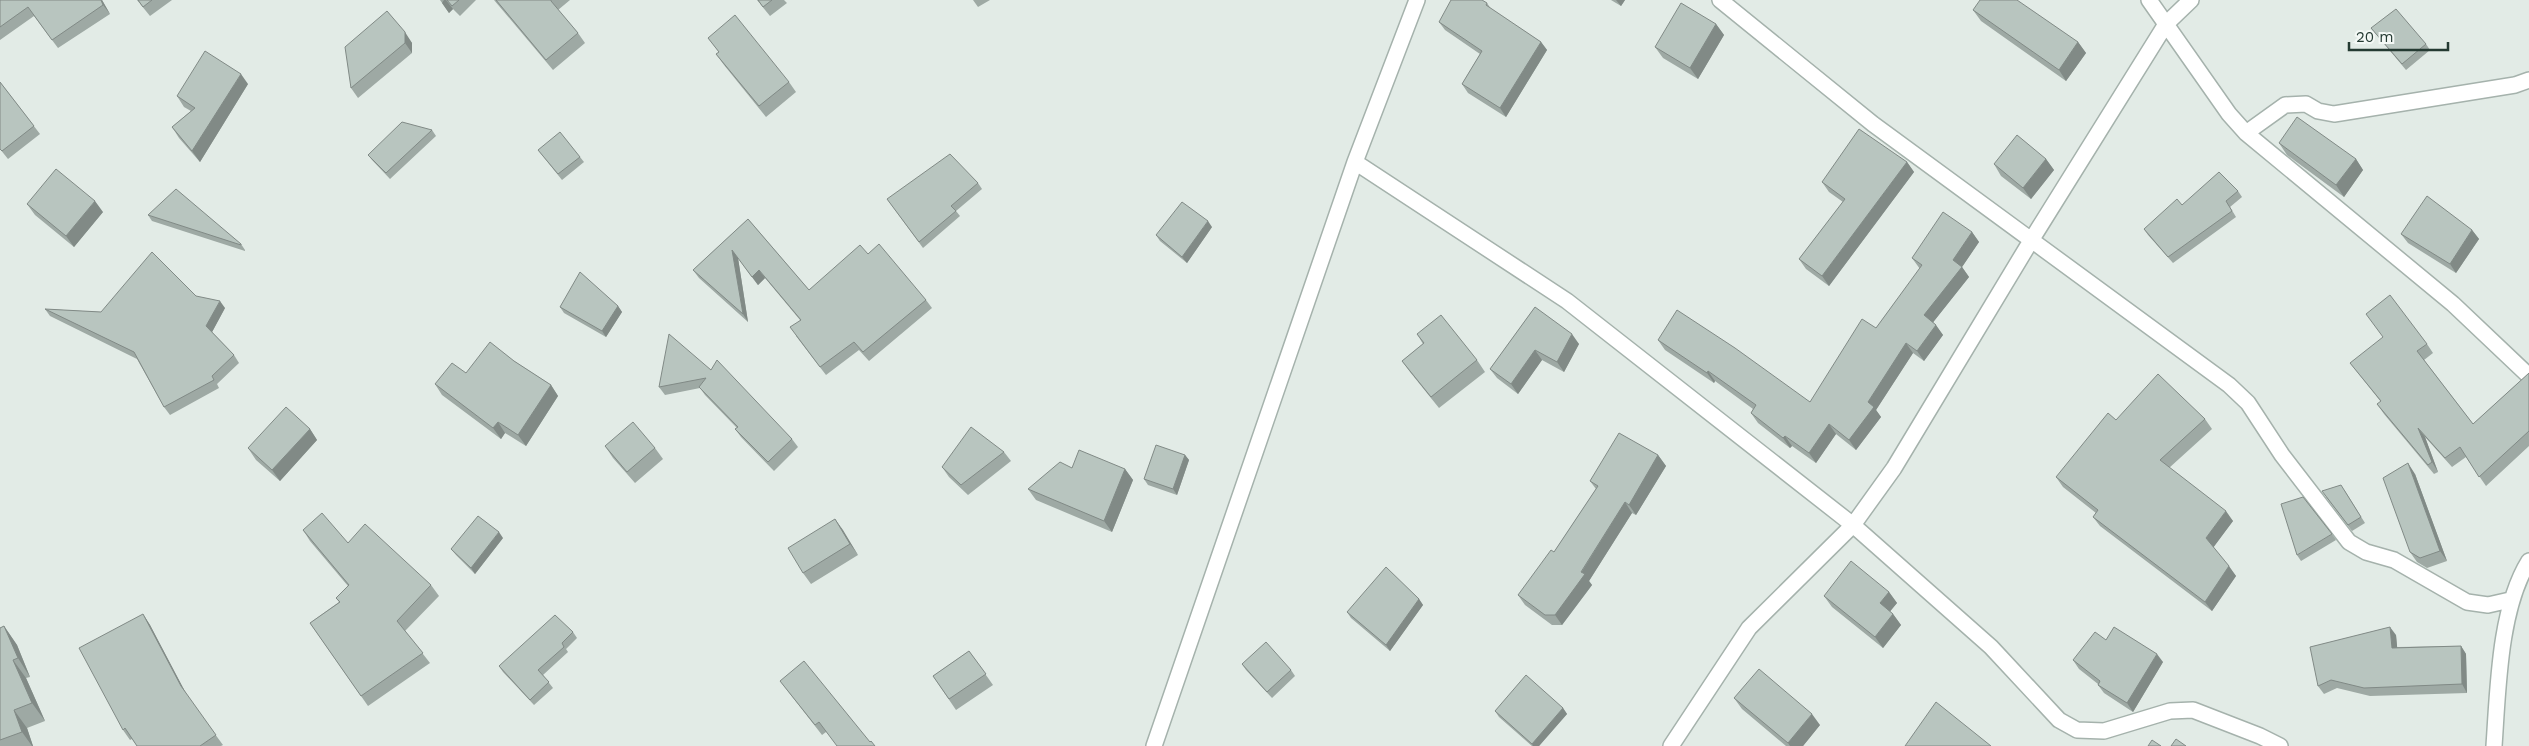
<svg xmlns="http://www.w3.org/2000/svg" width="2529" height="746" viewBox="0 0 2529 746" font-family="'Work Sans',sans-serif">
<style>
.lines{fill:none;stroke-linecap:round;stroke-linejoin:round}
.street-casing{stroke:#a5b2ac;stroke-width:18}
.street{stroke:#fff;stroke-width:15}
.wall{fill:#9ea9a4}
.shaded-wall{fill:#818a86}
.building{fill:#b8c5bf;stroke:#818a86}
</style>
<rect width="100%" height="100%" fill="#e2ebe6"/>
<g class="lines">
<g class="street-casing">
<path id="street" d="M1720,0L1873,124L2229,385L2248,403L2282,455L2349,542L2366,552L2394,560L2467,602L2488,605L2510,600
M2149,0L2229,114L2246,133L2453,304L2529,376
M2246,133L2285,105L2306,104L2318,111L2334,114L2515,85L2529,80
M1355,162L1567,301L1853,525L1991,647L2059,720L2077,730L2104,731L2170,711L2193,710L2260,736L2280,746
M1154,746L1355,162L1417,0
M1671,746L1749,628L1853,525L1894,468L2032,239L2166,24L2191,0
M2494,746C2498,690 2499,609 2529,561"/>
</g>
<use href="#street" class="street"/>
</g>
<path class="wall" d="M0,0H102L110,14L58,48L34,16L0,40Z
M137,0H172L150,16Z
M440,0H476L460,16L453,9L449,13Z
M494,0H570L558,10L578,33L585,43L553,70Z
M757,0H784L787,3L770,16Z
M973,0H990L978,7Z
M1611,0H1625L1621,6Z
M1487,3L1491,9L1541,42L1547,50L1506,117L1468,93L1462,84L1480,54L1445,30L1439,22Z
M1973,10L2078,42L2086,53L2066,81L1981,21Z
M387,11L412,43V53L358,98L351,88Z
M1716,24L1724,35L1698,79L1663,58L1655,47Z
M2371,28L2426,44L2430,50L2406,70Z
M708,38L789,82L796,92L766,117L724,65L716,54L719,52Z
M0,82L40,134L8,159L0,149Z
M248,84L200,162L179,138L172,127L191,111L184,107L177,96Z
M432,130L436,136L390,179L372,160L368,155Z
M2279,143L2356,159L2363,170L2344,197L2287,155Z
M538,150L580,157L584,162L562,180Z
M2046,159L2054,170L2031,199L2001,176L1994,164Z
M1907,162L1914,172L1829,286L1806,269L1799,259L1843,202L1829,192L1822,182Z
M978,183L982,189L956,211L960,216L923,248L887,199Z
M2238,191L2242,197L2230,207L2236,217L2173,263L2148,235L2144,229L2182,205Z
M27,204L103,212L74,247L35,215Z
M148,215L241,244L245,250V251L152,221Z
M748,219L809,290L868,254L926,300L932,308L869,361L859,350L826,375L796,336L800,320L765,278L758,285L738,258L748,322L699,278L693,270Z
M1212,227L1187,263L1160,241L1156,235Z
M2472,230L2479,239L2456,273L2408,243L2401,234Z
M1972,232L1979,242L1962,267L1969,277L1933,322L1943,335L1924,361L1913,353L1876,410L1881,417L1856,450L1836,434L1816,463L1792,446L1790,448L1758,423L1751,413L1753,409L1715,381L1714,383L1665,350L1658,340L1810,402L1876,328L1920,269L1912,258Z
M196,296L225,308L212,332L234,355L239,363L217,384L219,388L170,415L164,407L137,359L50,316L45,309L101,312Z
M618,306L622,312L606,337L564,313L560,307Z
M1535,307L1579,344L1564,372L1542,360L1518,394L1497,378L1490,369Z
M1417,334L1477,360L1485,372L1439,408L1410,372L1402,361L1423,344Z
M2427,344L2433,353L2424,360L2473,424L2529,373V446L2486,486L2466,457L2452,467L2425,437L2438,472L2434,474L2384,414L2377,404L2381,402L2350,363Z
M514,361L551,385L558,396L526,446L505,433L501,439L442,395L435,384L466,373Z
M711,370L792,439L798,447L774,471L741,437L735,429L737,428L705,395L700,388L665,395L659,387Z
M2205,419L2212,429L2169,468L2233,521L2213,547L2236,576L2212,611L2100,526L2093,517L2096,513L2063,487L2056,477L2116,420Z
M310,429L317,440L280,481L256,460L248,448Z
M605,446L655,448L663,459L635,483L613,458Z
M1004,452L1011,461L968,495L949,477L942,467Z
M1185,455L1189,460L1177,495L1148,485L1144,479Z
M1658,455L1666,466L1636,515L1632,513L1589,581L1592,585L1562,625H1552L1525,605L1518,595L1554,552L1596,489L1590,481Z
M1125,469L1133,480L1112,532L1036,500L1028,489Z
M2415,474L2447,561L2427,568L2417,562L2410,552Z
M2345,491L2365,523L2352,531L2326,497Z
M835,519L858,555L811,584L803,573Z
M303,530L348,543L431,585L439,596L405,631L430,663L368,706L310,623L339,602L336,598L348,586L310,541Z
M2332,534L2336,540L2301,561L2297,555Z
M503,538L475,574L456,555L451,549Z
M1889,592L1897,603L1890,611L1893,614L1901,625L1883,648L1832,607L1824,596Z
M1419,599L1423,605L1390,651L1351,618L1347,612Z
M143,614L150,625L187,696L223,745L221,746H137L132,739L130,740L123,730Z
M4,626L17,645L30,677L26,678L45,721L27,728L33,746H0V628Z
M573,632L577,638L566,649L568,652L543,675L553,688L534,705L503,672L499,666Z
M2396,635L2397,647L2461,646L2466,654L2467,693L2370,696L2337,688L2324,694L2318,686Z
M2106,640L2163,662L2133,712L2104,693L2098,685V684L2079,669L2073,660Z
M969,651L993,685L956,710L933,676Z
M1242,664L1291,670L1295,676L1272,698L1246,670Z
M780,681L870,742L875,746L826,732L822,735Z
M1734,698L1820,725L1803,746H1786L1742,709Z
M1563,708L1567,714L1539,746H1532L1499,717L1495,711Z"/>
<path class="shaded-wall" d="M101,0H102L110,14L103,5Z
M444,0H446L453,9L449,13L442,3Z
M1616,0H1625L1621,6Z
M1716,24L1724,35L1698,79L1690,68Z
M405,32L412,43V53L405,43Z
M1541,42L1547,50L1506,117L1500,108Z
M2078,42L2086,53L2066,81L2059,70Z
M241,74L248,84L200,162L192,151Z
M2046,159L2054,170L2031,199L2023,188Z
M2356,159L2363,170L2344,197L2336,185Z
M1907,162L1914,172L1829,286L1822,276Z
M95,201L103,212L74,247L66,236Z
M1208,221L1212,227L1187,263L1182,257Z
M2472,230L2479,239L2456,273L2450,264Z
M1972,232L1979,242L1962,267L1969,277L1931,325L1924,315L1953,260Z
M732,250L738,258L748,322L743,314Z
M759,270L765,278L758,285L752,277Z
M220,301L225,308L211,334L206,326Z
M618,306L622,312L606,337L602,331Z
M1936,325L1943,335L1924,361L1917,351Z
M1572,334L1579,344L1564,372L1557,362Z
M1906,343L1913,353L1876,410L1881,417L1856,450L1849,440L1868,402Z
M1535,350L1542,360L1518,394L1511,384Z
M1708,371L1715,381L1714,383L1707,373Z
M551,385L558,396L526,446L518,435Z
M498,422L505,433L501,439L493,428Z
M1829,424L1836,434L1816,463L1809,453Z
M2418,428L2425,437L2438,472L2432,462Z
M310,429L317,440L280,481L272,470Z
M1785,436L1792,446L1790,448L1783,438Z
M1185,455L1189,460L1177,495L1173,489Z
M1658,455L1666,466L1636,515L1629,505Z
M2408,463L2415,474L2447,561L2440,551Z
M1125,469L1133,480L1112,532L1104,521Z
M1625,502L1632,513L1589,581L1592,585L1562,625L1555,615Z
M2226,511L2233,521L2213,548L2206,538Z
M835,519L843,530L858,555L850,544Z
M499,532L503,538L475,574L471,568Z
M2229,566L2236,576L2212,611L2205,602Z
M1889,592L1897,603L1888,614L1880,603Z
M1419,599L1423,605L1390,651L1386,645Z
M143,614L150,625L188,697L181,686Z
M1893,614L1901,625L1883,648L1875,637Z
M4,626L17,645L30,677L18,658Z
M2390,627L2396,635L2398,656L2392,648Z
M2461,646L2466,654L2467,693L2462,684Z
M2157,654L2163,662L2133,712L2127,703Z
M13,660L26,678L45,721L32,703Z
M1563,708L1567,714L1539,746H1533L1532,744Z
M14,710L27,728L33,746H32L22,732Z
M1812,714L1820,725L1803,746H1790L1788,743Z"/>
<path class="building" d="M0,0H101L103,5L52,40L28,7L0,27Z
M138,0H152L143,7Z
M447,0H459L452,6Z
M496,0H551V1L578,33L546,60Z
M758,0H772L763,7Z
M1451,0H1482L1487,3L1486,5L1541,42L1500,108L1462,84L1482,51L1439,22Z
M1980,0H2017L2078,42L2059,70L1973,10Z
M1681,3L1716,24L1690,68L1655,47Z
M2396,9L2426,44L2402,64L2371,28Z
M387,11L405,32V43L351,88L345,47Z
M735,15L789,82L759,106L716,54L719,52L708,38Z
M205,51L241,74L192,151L172,127L195,108L177,96Z
M0,82L34,126L2,151L0,149Z
M2297,117L2356,159L2336,185L2279,143Z
M402,122L432,130L386,173L368,155Z
M1859,129L1907,162L1822,276L1799,259L1845,199L1822,182Z
M560,132L580,157L558,174L538,150Z
M2017,135L2046,159L2023,188L1994,164Z
M950,154L978,183L951,206L956,211L919,242L887,199Z
M56,169L95,201L66,236L27,204Z
M2219,172L2238,191L2226,201L2232,211L2168,257L2144,229L2177,199L2182,205Z
M176,189L241,244V245L148,215Z
M2427,196L2472,230L2450,264L2401,234Z
M1182,202L1208,221L1182,257L1156,235Z
M1943,212L1972,232L1953,260L1962,267L1924,315L1936,325L1917,351L1906,343L1868,402L1874,407L1849,440L1829,424L1809,453L1785,436L1783,438L1751,413L1756,405L1708,371L1707,373L1658,340L1677,310L1735,348L1810,402L1862,319L1876,328L1922,265L1912,258Z
M748,219L809,290L860,245L868,254L879,244L926,300L863,352L854,342L820,367L790,327L801,320L759,270L752,277L732,250L743,314L693,270Z
M152,252L196,296L220,301L206,326L234,355L212,376L214,380L164,407L134,352L45,309L101,312Z
M580,272L618,306L602,331L560,307Z
M2390,295L2427,344L2417,351L2473,424L2529,373V431L2479,477L2460,447L2445,458L2418,428L2432,462L2428,465L2377,404L2381,401L2350,363L2383,337L2366,314Z
M1535,307L1572,334L1557,362L1535,350L1511,384L1490,369Z
M1441,315L1477,360L1431,397L1402,361L1424,343L1417,334Z
M669,334L711,370L717,360L792,439L768,462L735,429L738,427L699,387L706,378L659,387Z
M490,342L514,361L551,385L518,435L498,422L493,428L435,384L452,363L466,373Z
M2158,374L2205,419L2160,460L2226,511L2206,538L2229,566L2205,602L2093,517L2098,510L2056,477L2108,413L2116,420Z
M286,407L310,429L272,470L248,448Z
M633,422L655,448L627,472L605,446Z
M971,427L1004,452L961,485L942,467Z
M1619,433L1658,455L1629,505L1625,502L1581,572L1585,574L1555,615H1545L1518,595L1551,550L1554,552L1598,486L1590,481Z
M1156,445L1185,455L1173,489L1144,479Z
M1079,450L1125,469L1104,521L1028,489L1060,462L1072,468Z
M2408,463L2440,551L2420,558L2410,552L2383,478Z
M2341,485L2361,517L2348,525L2322,491Z
M2303,497L2332,534L2297,555L2281,504Z
M322,513L348,543L365,524L431,585L397,621L423,653L361,696L310,623L340,602L336,598L349,585L303,530Z
M478,516L499,532L471,568L451,549Z
M835,519L850,544L803,573L788,548Z
M1851,561L1889,592L1880,603L1893,614L1875,637L1824,596Z
M1386,567L1419,599L1386,645L1347,612Z
M143,614L181,686L216,735L200,746H137L125,728L123,730L79,648Z
M555,615L573,632L562,643L564,647L538,670L549,682L530,700L499,666Z
M4,626L18,658L13,660L32,703L14,710L22,732L0,740V628Z
M2114,627L2157,654L2127,703L2098,685L2100,681L2073,660L2095,632L2106,640Z
M2390,627L2392,648L2461,646L2462,684L2364,688L2331,680L2318,686L2310,647Z
M1266,642L1291,670L1267,692L1242,664Z
M969,651L986,674L949,699L933,676Z
M804,661L870,742L871,741L875,746H837L819,722L815,725L780,681Z
M1759,669L1812,714L1788,743L1734,698Z
M1526,675L1563,708L1532,744L1495,711Z
M1936,702L1991,746H1905Z
M2176,739L2186,746H2171Z
M2152,740L2161,746H2148Z"/>
<path d="M2349 42v8h99v-8" fill="none" stroke="#243a32" stroke-width="2.5"/>
<text x="2356" y="42" font-size="15" fill="#243a32" stroke="#f3f8f5" stroke-width="4" paint-order="stroke">20 m</text>
</svg>
